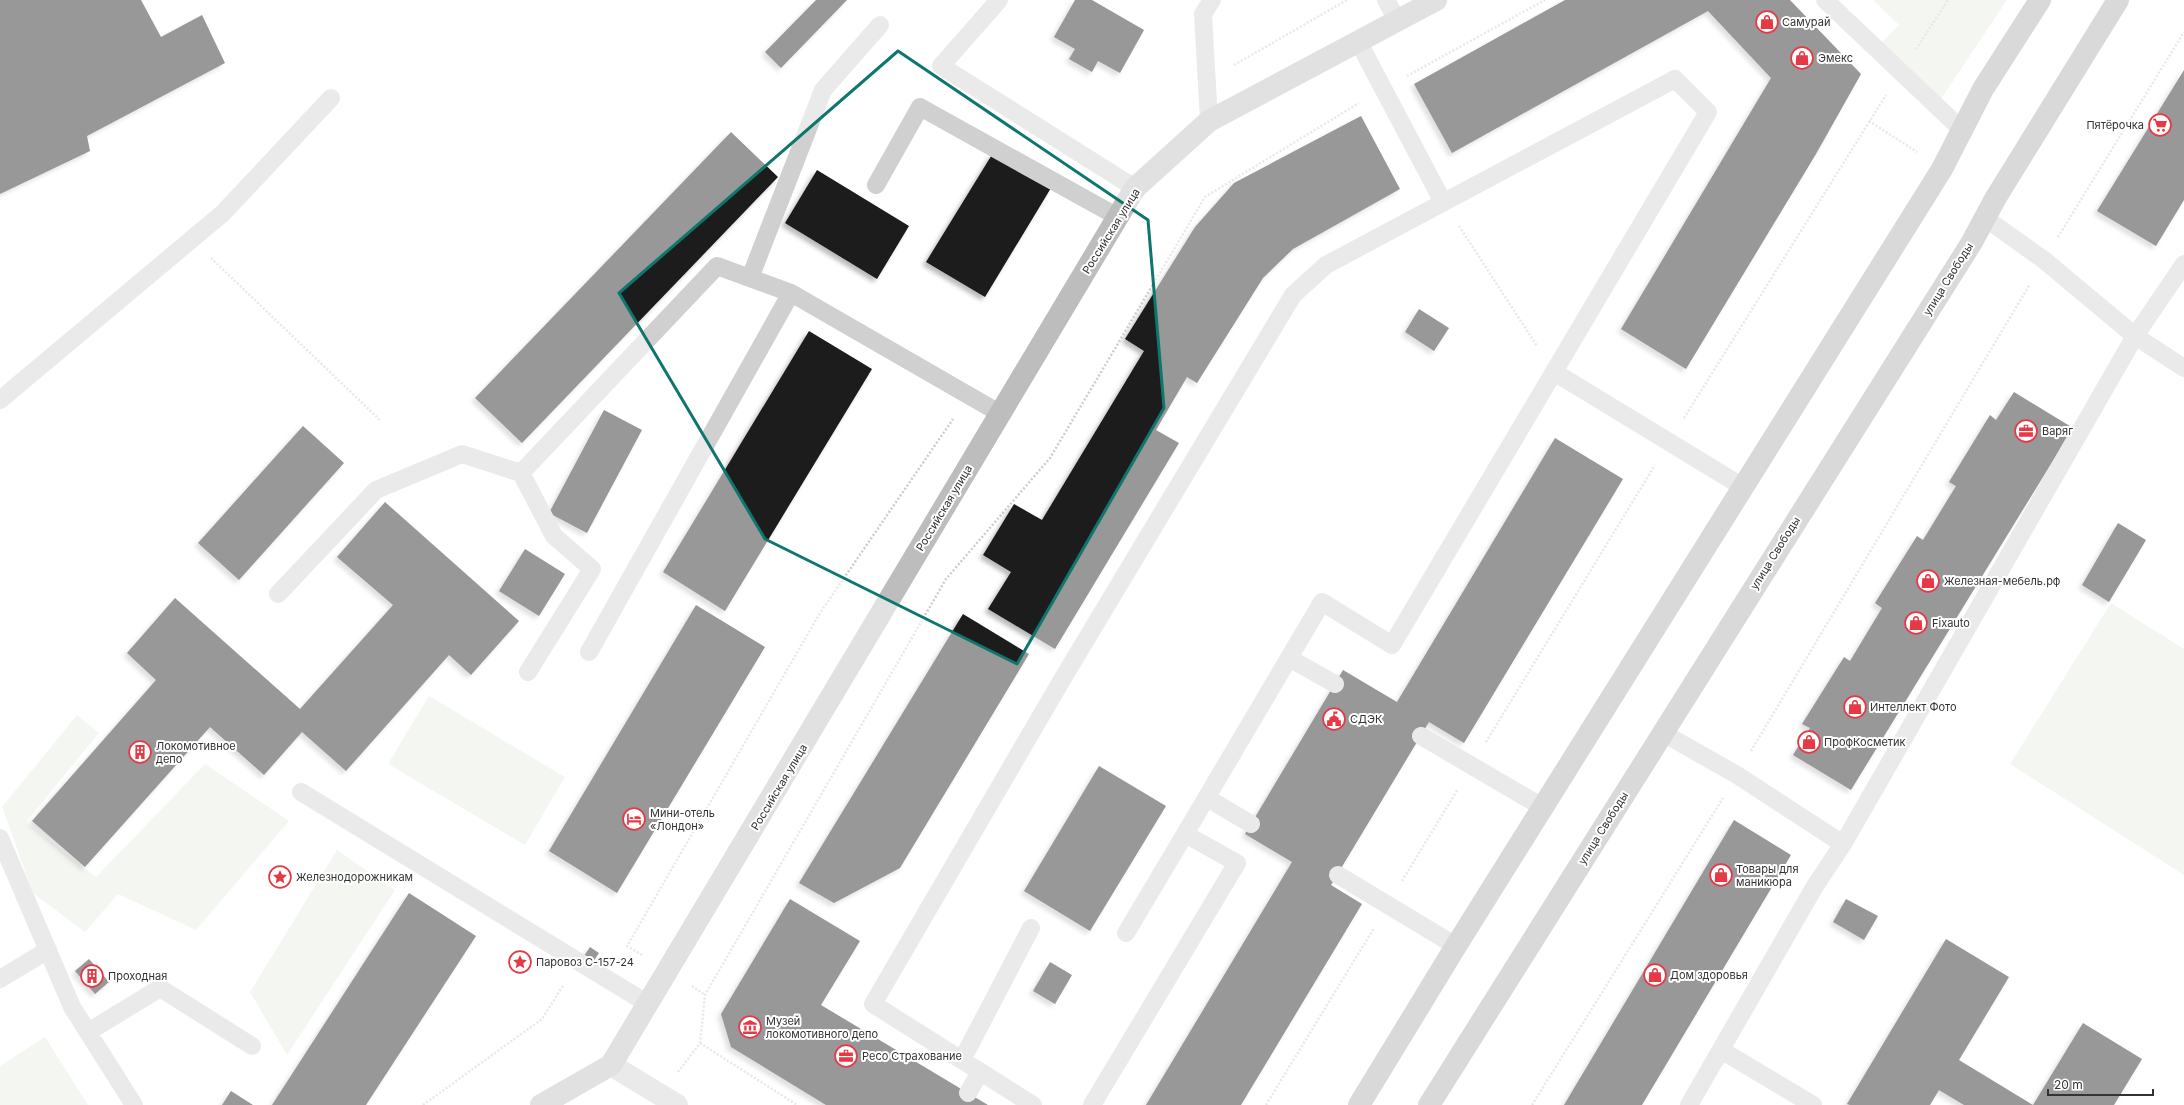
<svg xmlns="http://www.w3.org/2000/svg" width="2184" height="1105" viewBox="0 0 2184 1105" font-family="Inter,sans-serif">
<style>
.green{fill:#e6ecdf}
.building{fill:#1a1a1a;filter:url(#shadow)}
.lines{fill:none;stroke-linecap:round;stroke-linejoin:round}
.path{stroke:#cdcdcd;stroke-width:2.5;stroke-dasharray:2 2;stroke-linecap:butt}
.service{stroke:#d0d0d0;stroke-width:18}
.tertiary{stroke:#d0d0d0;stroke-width:22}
.secondary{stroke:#bdbdbd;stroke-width:22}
.primary{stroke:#ababab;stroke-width:22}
.marked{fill:none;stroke:#0f766e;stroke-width:3;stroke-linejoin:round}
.labels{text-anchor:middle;stroke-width:4;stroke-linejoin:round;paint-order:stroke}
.poi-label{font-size:11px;fill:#333;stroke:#fff;text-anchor:start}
.street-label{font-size:11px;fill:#333;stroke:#fff}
</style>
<defs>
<filter id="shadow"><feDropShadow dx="-3.5" dy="3.5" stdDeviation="2" flood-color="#0004"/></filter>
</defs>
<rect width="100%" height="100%" fill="#fff"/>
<path class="green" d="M1873,0H2007L1939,102L1877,47L1899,25Z
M2111,603L2184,649V875L2010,764Z
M429,696L565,777L525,845L388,764Z
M77,715L99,733L26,822L96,877L205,764L289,821L196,930L118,894L85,932L33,893L2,807Z
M337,850L395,890L287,1055L250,992Z
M45,1037L88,1105H0V1066Z"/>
<path class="building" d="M0,0H141L161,37L202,15L225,63L87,136L90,151L0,194Z
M816,0H847L781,68L765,52Z
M1075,0H1092L1144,30L1120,73L1098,61L1092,72L1069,59L1075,49L1054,37Z
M1565,0H1790L1861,74L1816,154L1686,369L1621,329L1771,78L1708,11L1452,153L1414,84Z
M2184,70V200L2156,246L2097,211Z
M1361,116L1400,189L1293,249L1263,278L1197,383L1187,377L1156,430L1179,443L1055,649L988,609L1011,572L983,555L1014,504L1042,520L1144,351L1125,339L1195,227L1234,183Z
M731,132L778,177L522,443L475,398Z
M993,153L1051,188L985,297L926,262Z
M817,170L909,226L877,279L785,223Z
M1419,309L1449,328L1434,351L1405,332Z
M809,331L872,369L725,611L663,572Z
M2014,392L2073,428L1851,790L1793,755L1810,728L1802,724L1844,657L1850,661L1882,608L1875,603L1917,536L1923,540L1956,486L1949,482L1990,415L1996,420Z
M604,410L642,430L587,533L549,513Z
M303,426L344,463L239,580L198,543Z
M1555,438L1623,479L1464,743L1429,722L1331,885L1362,904L1241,1105H1146L1292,862L1245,834L1343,670L1397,702Z
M385,502L519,621L471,675L449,655L346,771L302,732L264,775L210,727L85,867L32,821L156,680L127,653L175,598L300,709L393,605L337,557Z
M2118,523L2146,540L2109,602L2082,585Z
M525,549L565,574L539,616L499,591Z
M696,605L765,647L617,893L549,851Z
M963,614L1029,654L900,868L834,903L799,883Z
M1099,766L1166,806L1090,931L1024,891Z
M1734,820L1791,855L1642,1105H1564Z
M409,893L476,936L366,1105H272Z
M790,899L860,941L821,1005L988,1105H826L731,1047L721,1014Z
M1846,899L1878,916L1864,940L1833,922Z
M1946,939L2009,977L1959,1060L2033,1105H1964L1939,1090L1930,1105H1850L1847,1104Z
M590,947L599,953L593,962L584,956Z
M89,959L109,982L95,994L75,971Z
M1050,962L1072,975L1055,1004L1033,991Z
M2083,1023L2142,1059L2114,1105H2033Z
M231,1091L253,1105H222Z"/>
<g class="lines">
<path class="path" d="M1916,49L1948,0
M1234,65L1347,0
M1407,76L1545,0
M1869,121L1917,152
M1459,226L1537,346
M2058,237L2184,32
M211,258L381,421
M1684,418L1886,95
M1486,742L1655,465
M1751,751L2030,284
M1402,881L1458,789
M642,955L627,946L820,613L953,419
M692,986L705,995
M700,1043L797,1105
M678,1072L700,1043L705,995L946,579L1050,458L1205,197L1359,103
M423,1105L542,1019L564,984
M1266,1105L1374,928
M1532,1105L1723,798"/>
<path class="service" d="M999,0L941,66L1135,188
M1386,0L1397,20
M1825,0L1962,130
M1358,41L1443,202
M1209,121L1203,14L1212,0
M876,185L920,107L1118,217
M1985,218L2044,260L2135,336L2184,368
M750,278L823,90L880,25
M1554,372L1743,487
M0,400L223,213L331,98
M521,473L554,536L592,569L528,672
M278,594L376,490L462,454L521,473L717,266L791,293
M589,652L791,293L1001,414
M1289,658L1335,684
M1663,733L1737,775L1843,844
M1421,736L1544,808
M301,792L648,1004
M1207,798L1251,824
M0,838L72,1007L134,1105
M1338,875L1456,946
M1126,933L1185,834
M0,979L48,950
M88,1032L160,988L252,1046
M1721,1050L1813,1105
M962,1060L1031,928
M968,1093L980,1072
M1033,1105L873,1004L1063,678L1293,295L1326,265L1675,79L1708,112L1392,645L1322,602L1185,834L1237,863L1092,1105
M1689,1105L1815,886L1843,844L2135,336L2184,264"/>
<path class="tertiary" d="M611,1065L677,1105"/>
<path class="secondary" d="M541,1105L611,1065L1135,188L1209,121L1436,0"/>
<path class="primary" d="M1359,1105L1456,946L1942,169L1983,89L2040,0
M1429,1105L1972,242L1995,199L2118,0"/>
</g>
<path d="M0 0H2184V1105H0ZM898,51L1148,220L1164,408L1017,664L765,539L619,293Z" fill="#fff" fill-opacity=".55" fill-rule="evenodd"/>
<path class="marked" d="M898,51L1148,220L1164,408L1017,664L765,539L619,293Z"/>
<defs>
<g id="shop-ring" transform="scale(1.15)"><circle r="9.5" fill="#fff" stroke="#e63946" stroke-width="1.5"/><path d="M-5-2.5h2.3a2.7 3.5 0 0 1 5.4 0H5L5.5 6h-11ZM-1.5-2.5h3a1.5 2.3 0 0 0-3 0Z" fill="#e63946"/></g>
<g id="supermarket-ring" transform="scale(1.15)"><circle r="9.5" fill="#fff" stroke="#e63946" stroke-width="1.5"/><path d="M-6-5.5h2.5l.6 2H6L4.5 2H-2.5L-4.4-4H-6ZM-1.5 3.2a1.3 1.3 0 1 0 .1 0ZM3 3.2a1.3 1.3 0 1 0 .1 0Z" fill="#e63946"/></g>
<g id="office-ring" transform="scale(1.15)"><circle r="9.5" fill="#fff" stroke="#e63946" stroke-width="1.5"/><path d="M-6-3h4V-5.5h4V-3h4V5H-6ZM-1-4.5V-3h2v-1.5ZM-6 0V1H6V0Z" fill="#e63946"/></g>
<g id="civic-ring" transform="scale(1.15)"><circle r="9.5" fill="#fff" stroke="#e63946" stroke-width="1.5"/><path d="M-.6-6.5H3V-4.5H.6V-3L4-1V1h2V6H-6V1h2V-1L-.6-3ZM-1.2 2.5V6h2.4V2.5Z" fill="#e63946"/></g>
<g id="building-ring" transform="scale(1.15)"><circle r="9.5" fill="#fff" stroke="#e63946" stroke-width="1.5"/><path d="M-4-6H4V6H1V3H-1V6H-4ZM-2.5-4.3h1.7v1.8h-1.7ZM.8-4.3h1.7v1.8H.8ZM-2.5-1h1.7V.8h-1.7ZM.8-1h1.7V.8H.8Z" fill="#e63946"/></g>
<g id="hotel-ring" transform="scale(1.15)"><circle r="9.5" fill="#fff" stroke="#e63946" stroke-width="1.5"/><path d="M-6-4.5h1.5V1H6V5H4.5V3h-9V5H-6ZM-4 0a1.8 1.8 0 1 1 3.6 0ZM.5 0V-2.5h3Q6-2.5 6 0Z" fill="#e63946"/></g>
<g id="sight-ring" transform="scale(1.15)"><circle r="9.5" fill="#fff" stroke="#e63946" stroke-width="1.5"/><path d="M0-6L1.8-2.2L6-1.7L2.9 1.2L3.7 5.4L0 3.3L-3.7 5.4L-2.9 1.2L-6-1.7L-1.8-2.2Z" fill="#e63946"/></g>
<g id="museum-ring" transform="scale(1.15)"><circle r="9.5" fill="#fff" stroke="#e63946" stroke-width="1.5"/><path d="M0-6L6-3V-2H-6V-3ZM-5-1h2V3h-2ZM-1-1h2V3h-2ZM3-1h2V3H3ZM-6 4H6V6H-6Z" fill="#e63946"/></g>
</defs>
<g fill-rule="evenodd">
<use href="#shop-ring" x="1767" y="22"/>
<use href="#shop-ring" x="1802" y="58"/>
<use href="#supermarket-ring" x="2160" y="125"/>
<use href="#office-ring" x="2026" y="431"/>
<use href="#shop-ring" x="1928" y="581"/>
<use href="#shop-ring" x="1916" y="623"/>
<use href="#shop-ring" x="1855" y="707"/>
<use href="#civic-ring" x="1334" y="719"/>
<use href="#shop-ring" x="1809" y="742"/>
<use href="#building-ring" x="140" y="752"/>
<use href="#hotel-ring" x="634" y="819"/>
<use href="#shop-ring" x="1721" y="875"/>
<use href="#sight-ring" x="280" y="877"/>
<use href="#sight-ring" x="520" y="962"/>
<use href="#shop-ring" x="1655" y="975"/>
<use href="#building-ring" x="92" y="976"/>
<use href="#museum-ring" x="750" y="1027"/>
<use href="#office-ring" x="846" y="1056"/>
</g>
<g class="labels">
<g class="poi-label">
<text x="1782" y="26">Самурай</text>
<text x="1818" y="62">Эмекс</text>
<text x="2144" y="129" text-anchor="end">Пятёрочка</text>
<text x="2042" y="435">Варяг</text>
<text x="1944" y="585">Железная-мебель.рф</text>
<text x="1932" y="627">Fixauto</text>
<text x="1870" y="711">Интеллект Фото</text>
<text x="1350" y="723">СДЭК</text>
<text x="1824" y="746">ПрофКосметик</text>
<text x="156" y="750">Локомотивное<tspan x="156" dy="13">депо</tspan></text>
<text x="650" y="817">Мини-отель<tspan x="650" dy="13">«Лондон»</tspan></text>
<text x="1736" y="873">Товары для<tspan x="1736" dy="13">маникюра</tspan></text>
<text x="296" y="881">Железнодорожникам</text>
<text x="536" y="966">Паровоз С-157-24</text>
<text x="1670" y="979">Дом здоровья</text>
<text x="108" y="980">Проходная</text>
<text x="766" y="1025">Музей<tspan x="766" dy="13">локомотивного депо</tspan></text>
<text x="862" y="1060">Ресо Страхование</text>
</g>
<g class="street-label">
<text transform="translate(1111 231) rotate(-58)" y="4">Российская улица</text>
<text transform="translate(1948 279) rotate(-58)" y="4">улица Свободы</text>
<text transform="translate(944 508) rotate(-59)" y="4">Российская улица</text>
<text transform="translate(1775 553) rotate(-58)" y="4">улица Свободы</text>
<text transform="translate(779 787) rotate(-59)" y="4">Российская улица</text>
<text transform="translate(1603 828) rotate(-58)" y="4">улица Свободы</text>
</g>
</g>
<path d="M2048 1089v6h105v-6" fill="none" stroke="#333333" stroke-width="2"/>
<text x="2054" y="1089" font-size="12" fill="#333333" stroke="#ffffff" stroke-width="3" paint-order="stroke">20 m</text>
</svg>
